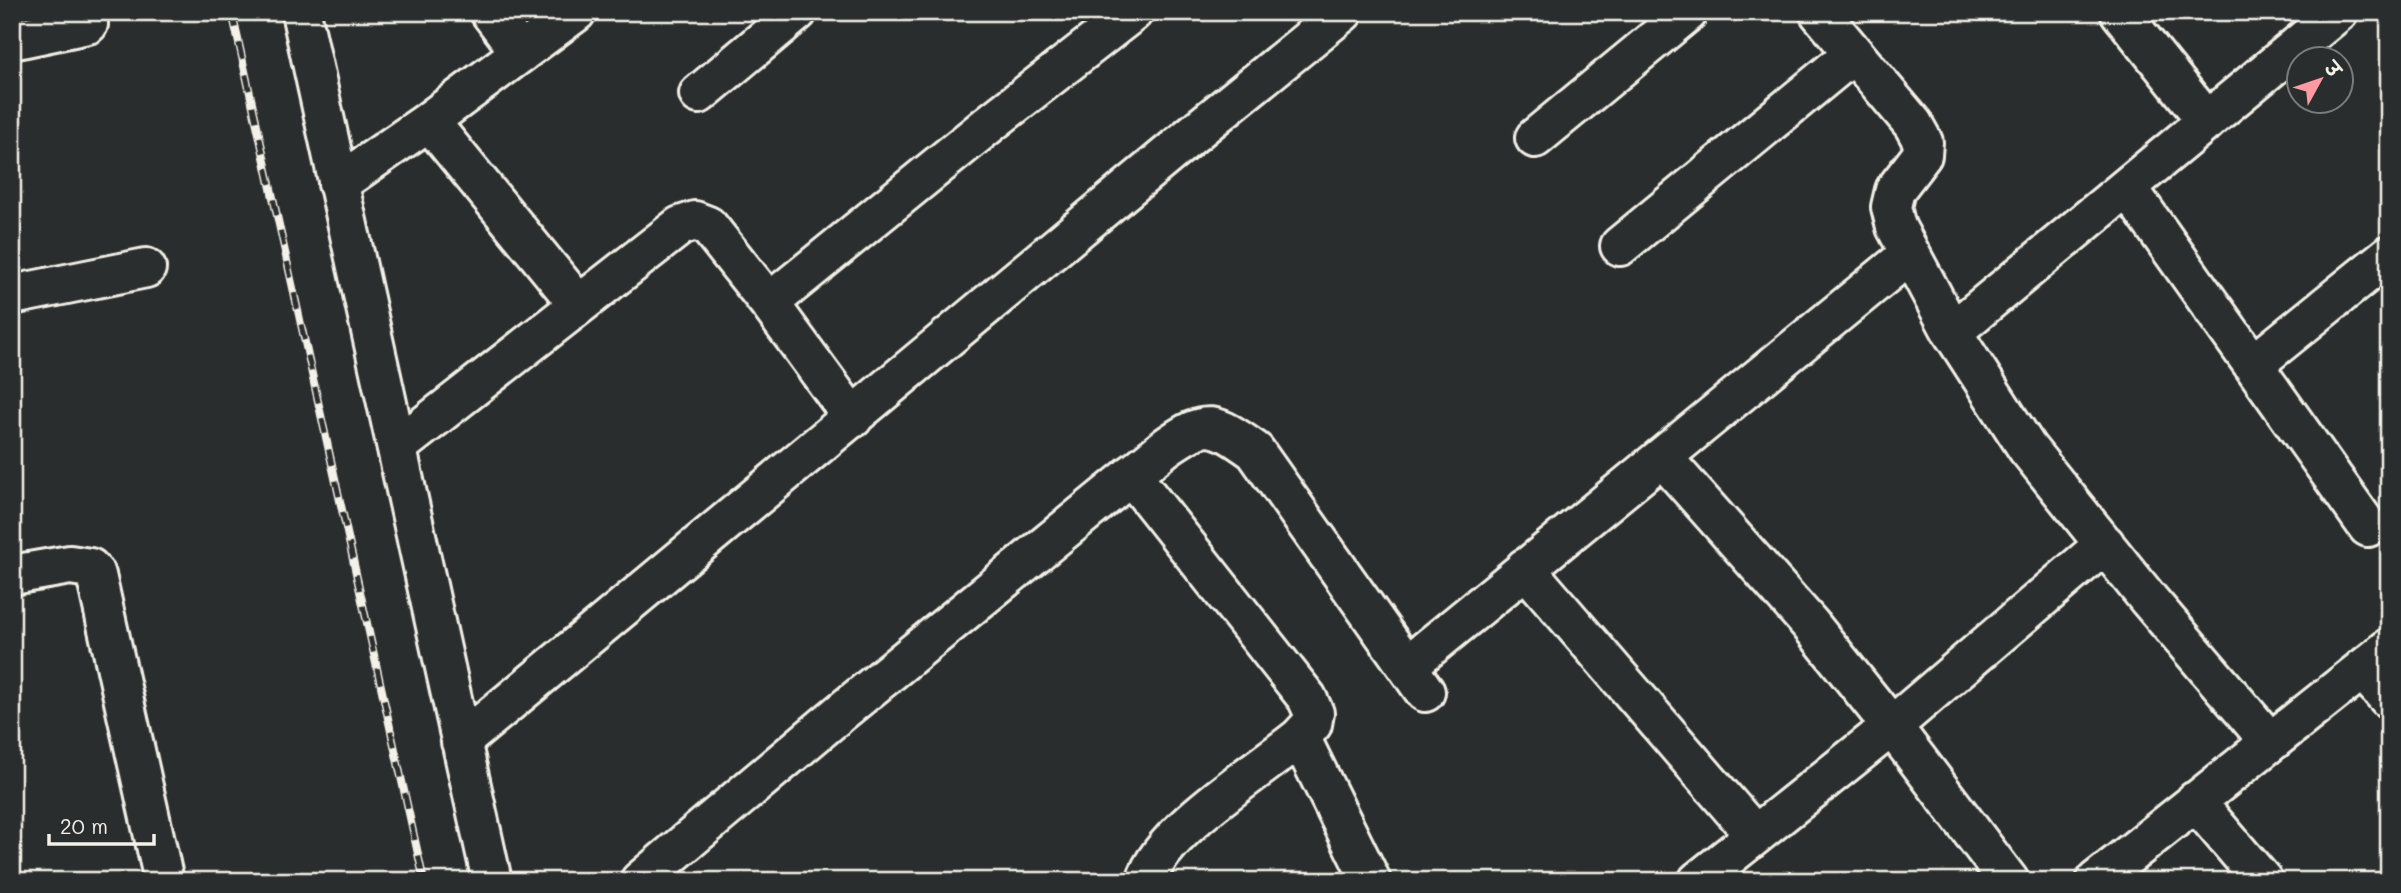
<svg xmlns="http://www.w3.org/2000/svg" width="2401" height="893" viewBox="0 0 2401 893" font-family="Mali,'Playpen Sans Deva',sans-serif">
<style>
.lines{fill:none;stroke-linecap:round;stroke-linejoin:round}
.minor-casing{stroke:#f4f1e8;stroke-width:44}
.minor{stroke:#2a2d2e;stroke-width:38}
.rail-casing{stroke:#f4f1e8;stroke-width:8}
.rail{stroke:#2a2d2e;stroke-width:5;stroke-dasharray:16;stroke-linecap:butt}
</style>
<rect width="100%" height="100%" fill="#2a2d2e"/>
<filter id="ink" filterUnits="userSpaceOnUse"><feTurbulence type="fractalNoise" baseFrequency=".0143" numOctaves="2"/><feDisplacementMap in="SourceGraphic" scale="14" xChannelSelector="R" yChannelSelector="G"/><feConvolveMatrix kernelMatrix="1 2 1 2 8 2 1 2 1" color-interpolation-filters="sRGB"/></filter>
<g filter="url(#ink)">
<g class="lines">
<g class="minor-casing">
<path id="minor" d="M301,12L492,881
M490,12L521,53
M1819,12L1913,124L1923,142L1922,155L1895,190L1891,207L1896,227L1952,332L2027,448L2149,600L2270,742
M2120,12L2207,121
M12,40L88,24
M699,94L797,12
M429,121L579,305
M1535,138L1688,12
M338,184L429,121L576,12
M2127,187L2368,527
M1620,246L1853,54
M12,295L146,268
M769,303L993,121L1133,12
M1952,332L2338,12
M2253,365L2389,255
M397,447L680,226L695,221L708,226L769,303L853,418
M1662,457L1810,624L1904,742L2009,881
M1131,475L1307,698L1314,713L1312,724L1300,737C1257,772 1162,830 1146,881
M1525,568L1755,835
M12,575L70,565L90,568L96,575L164,881
M1407,666L1910,254
M2362,669L2389,699
M1300,737L1371,881
M461,742L1200,128L1343,12
M2195,801L2263,881
M640,881L840,713L1166,447C1207,418 1214,422 1255,451L1425,692
M1698,881L1892,726L2105,544
M2096,881L2389,648"/>
</g>
<use href="#minor" class="minor"/>
<g class="rail-casing">
<path id="rail" d="M232,12L424,881"/>
</g>
<use href="#rail" class="rail"/>
</g>
</g>
<rect width="2401" height="893" fill="none" stroke="#2a2d2e" stroke-width="42"/>
<rect x="21" y="21" width="2359" height="851" fill="none" stroke="#f4f1e8" stroke-width="2.5" filter="url(#ink)"/>
<g transform="translate(2320 80) rotate(50)"><circle r="33" fill="#2a2d2e" stroke="#7b7b78" stroke-width="2"/>
<path d="M0-5L12 26L0 18L-12 26Z" fill="#ff9aa2"/>
<text y="-10" font-size="19" font-weight="bold" text-anchor="middle" fill="#f4f1e8">उ</text>
</g>
<path d="M49 834v10h105v-10" fill="none" stroke="#f4f1e8" stroke-width="3.5"/>
<text x="60" y="834" font-size="21" fill="#f4f1e8" stroke="#2a2d2e" stroke-width="5" paint-order="stroke">20 m</text>
</svg>
